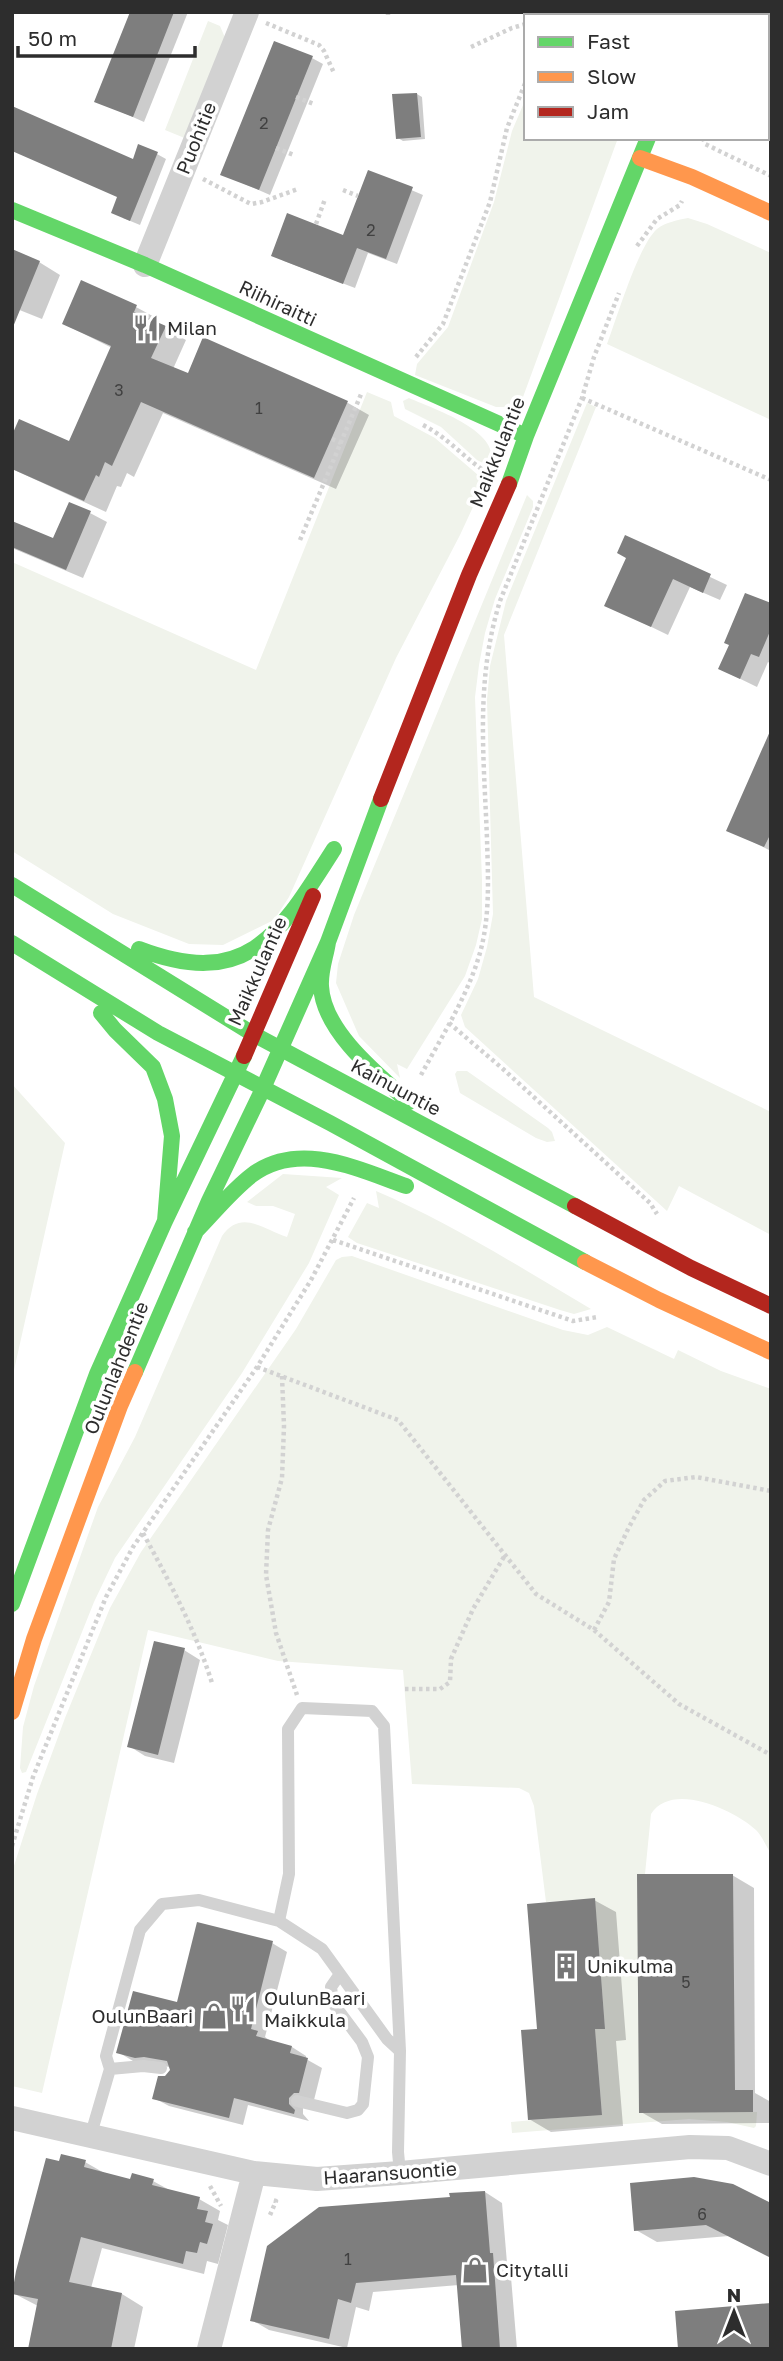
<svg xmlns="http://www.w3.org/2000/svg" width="783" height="2361" viewBox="0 0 783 2361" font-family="'Golos Text',sans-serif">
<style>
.green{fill:#f0f3eb}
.shadow{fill:#0003}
.building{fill:#7e7e7e}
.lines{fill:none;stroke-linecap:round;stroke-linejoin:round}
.path{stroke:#d2d2d2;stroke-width:4.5;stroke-dasharray:3.5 3.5;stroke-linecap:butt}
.lane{stroke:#d2d2d2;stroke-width:12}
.street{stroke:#d2d2d2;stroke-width:24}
.fast{stroke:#63d668;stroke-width:16}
.slow{stroke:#ff974d;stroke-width:16}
.jam{stroke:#b3261e;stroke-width:16}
.labels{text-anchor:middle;stroke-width:7;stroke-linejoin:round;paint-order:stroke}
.number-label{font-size:16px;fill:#414141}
.street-label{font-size:19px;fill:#2d2d2d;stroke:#fff}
.poi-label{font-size:19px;fill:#2d2d2d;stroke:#fff;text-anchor:start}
</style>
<rect width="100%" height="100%" fill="#fff"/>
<path class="green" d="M208,21L220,26L226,40L187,139L165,130Z
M526,98V138H618L523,397L506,407H496L415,375L417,364L448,327L494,202L512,131Z
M688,218L707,224L771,253V420L607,344C617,318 638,246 657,229C666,222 678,220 688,218Z
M367,392L391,402L394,416L435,438L485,481L460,535L396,658L289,897L274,920L223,945L189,944L113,914L12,851V562L256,670Z
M409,398C431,408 506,432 489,466L477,460L441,427L405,409L403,401Z
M587,403L596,407L504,635L534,997L771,1112V1235L679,1186L667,1211L465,1027L461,1015L478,979L487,947L493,914L487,700L490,666L506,601Z
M527,495L533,501V507L495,599L485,633L479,665L475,697L482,880V919L476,945L465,976L407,1069L397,1064L400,1078L359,1036L336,983L338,964L354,915Z
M457,1071H467L548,1128L552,1132L555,1141L547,1142L536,1138L460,1093L455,1074Z
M12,1084L65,1143L12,1379Z
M283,1174L342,1178L326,1187L339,1195L309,1263L242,1373L115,1558L94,1602L26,1772L22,1773L20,1768L23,1727L34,1686L98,1507L135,1437L222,1236C241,1209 263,1229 287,1237L295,1214L273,1206H256L247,1202Z
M376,1191C451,1223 521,1268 591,1309L574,1314L560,1310L357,1243L348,1237L367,1203L379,1208Z
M352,1256L563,1330L588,1335L607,1327L674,1359L678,1350L721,1371L771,1389V1854C766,1846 762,1836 756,1830C734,1810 672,1781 651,1814L645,1874L639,2112H757L756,2126L754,2128L727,2122L689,2119L512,2133L511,2122L602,2114L595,2029L605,2028L595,1899L546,1902L534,1806L529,1793L519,1788L412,1784L403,1670L278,1661L148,1630L42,2093L12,2086V1872L37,1794L65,1718L110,1608L141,1552L296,1329L336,1260L342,1257Z"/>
<path class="shadow" d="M132,12H188L144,122L97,101Z
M312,58L323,64L270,195L222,174Z
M417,94L422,97L425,139L403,141L398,138Z
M157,154L166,159L140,225L123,218L119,198L134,161Z
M369,172L423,195L397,264L368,253L355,288L284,261L273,255L344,237Z
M39,262L60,275L42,319L12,307Z
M82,283L136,307L158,319L156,323L186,340L173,369L189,376L204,340L348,403L369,415L336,489L163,413L134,477L127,473L121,487L117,486L106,512L12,469L70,444L112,348L64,324Z
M90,513L107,522L83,578L12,548V523L54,541Z
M626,537L727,585L720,600L690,587L668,635L606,605L628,558Z
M771,605V664L768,662L757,687L720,669Z
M771,733V851L729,830Z
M184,1650L200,1660L174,1763L145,1756L129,1746Z
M732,1875L754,1888L755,2093L771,2102V2123L662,2124L641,2112Z
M594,1900L616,1912L626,2040L616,2041L623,2126L551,2132L529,2119L539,2031Z
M272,1943L287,1952L265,2037L272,2042L292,2047L306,2056V2059L322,2068L314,2100L303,2107V2114L309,2121L248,2105L243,2125L169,2106L154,2098L172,2070L170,2067L133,2061L118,2052L179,2004Z
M85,2162L106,2174L132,2181H153L173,2192L199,2199L220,2211L218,2220L228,2225L218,2264L207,2261L204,2274L102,2248L91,2288L122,2294L143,2307L134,2349H29L38,2306L13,2293L61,2163Z
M485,2192L502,2203L507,2263L510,2265L517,2349H464L459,2285L373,2292L369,2311L356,2307L347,2348L269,2330L252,2320L451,2198Z
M771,2205L729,2236L657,2242L636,2230Z"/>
<path class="building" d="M130,12H174L133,117L94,102Z
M274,41L313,56L259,190L220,175Z
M417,93L421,137L396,139L392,94Z
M12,106L133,159L138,144L158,152L130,221L111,213L117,197L12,151Z
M368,170L413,187L386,259L357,248L343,284L271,256L287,213L343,235Z
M12,249L40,261L13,327H12Z
M81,280L137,305L134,312L166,326L151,358L188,373L203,337L348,401L314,478L141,402L112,466L105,462L99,477L96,475L84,501L12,469V435L19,419L69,441L111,346L62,324Z
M69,502L91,511L66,570L12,547V521L53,538Z
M625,535L711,574L703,593L673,579L651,627L604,606L626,558L617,553Z
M745,593L771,603V629L759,657L751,654L740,679L718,669L729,645L724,643Z
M771,729V833L764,847L726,831Z
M154,1641L185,1648L158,1755L127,1747Z
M637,1874H733L735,2090H753V2112L639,2113Z
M595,1898L605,2029H595L602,2115L528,2120L521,2030L537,2029L527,1904Z
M197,1922L273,1941L251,2029L258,2031L256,2036L292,2046L290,2053L308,2058L299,2093H294L289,2098V2104L295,2110L294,2114L234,2098L229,2118L152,2099L158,2076H165L170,2070L167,2061L144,2057L135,2058L116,2053L133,1991L177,2002Z
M61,2154L86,2160L84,2167L130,2179L132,2173L154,2179L152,2185L200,2197L197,2209L208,2211L205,2222L213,2224L207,2244L200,2242L197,2253L186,2251L183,2264L81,2237L69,2282L122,2293L111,2349H28L38,2299L12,2294L16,2271L46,2158L59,2161Z
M694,2177L733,2184L771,2203V2258L706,2225L634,2231L630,2183Z
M485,2191L490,2253H493L500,2349H462L456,2275L356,2283L351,2303L338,2299L329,2339L250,2321L267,2246L319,2207L450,2197L449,2193Z
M771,2303V2349H678L675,2311Z"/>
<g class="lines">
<path class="path" d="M388,15V12
M553,16L555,12
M738,16L739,12
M266,23L319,45L324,51L334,73
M471,47L512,28L526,24
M296,97L314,104
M703,138L705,144L771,176
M276,148L294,155
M203,179L251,204L262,202L298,189
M343,190L358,196
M316,224L325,199
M637,246L657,219L680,205L682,201
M416,357L443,324L490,202L507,128L526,81
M582,398L771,480
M423,425C447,437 463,457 486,472
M332,439L341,443
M300,540L362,392
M449,1023L503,1069L650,1203L657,1214
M421,1075C443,1034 471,991 482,945C490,910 488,874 487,839C484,757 475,681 500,601L582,398L594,357L619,293
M333,1240L573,1321L598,1317
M257,1367L398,1420L536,1594L594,1630L679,1704L771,1755
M282,1376L284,1426L282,1478L268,1530L266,1575L276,1633L297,1695
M143,1533C170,1583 195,1629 212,1683
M594,1630L609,1602L614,1559L629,1527L644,1500L665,1481L696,1477L771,1491
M405,1689H440L450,1682L451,1659L473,1609L505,1555
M12,1846L33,1777L106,1597L133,1547L257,1367L311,1280L354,1198
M210,2186L221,2206
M270,2215L276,2201L272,2200"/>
<path class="lane" d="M279,1921L289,1874L288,1729L302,1708L372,1711L384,1726L400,2051L398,2152L400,2173
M110,2069L143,2066L161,2068
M297,2101L347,2113L358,2110L363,2104L368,2057L362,2042L333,2003L331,1987L340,1974
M91,2134L110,2069L106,2056L140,1930L162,1904L199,1900L279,1921L322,1949L387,2039L400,2051"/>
<path class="street" d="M145,265L247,12
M12,2118L254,2173L317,2179L400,2173L690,2147L728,2148L771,2164
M209,2349L254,2173"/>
<path class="fast" d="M12,210L145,265L526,436
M509,484L526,436L648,138
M12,885L253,1034L575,1206
M328,942C326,956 320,971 321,986C323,1031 377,1074 409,1102
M12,943L158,1033L330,1123L585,1262
M139,949C249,991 281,932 334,849
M101,1013L115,1030L153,1067L165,1099L172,1136L165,1221
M195,1232C213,1214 231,1191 252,1175C299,1140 358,1169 406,1186
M135,1372L209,1201L260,1095L328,942L381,799
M12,1604L97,1374L165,1221L244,1056"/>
<path class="slow" d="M640,158L692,177L771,213
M585,1262L659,1300L771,1352
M12,1712L34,1639L120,1406L135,1372"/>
<path class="jam" d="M696,16L698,12
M381,799L469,575L509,484
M244,1056L313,896
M575,1206L691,1268L771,1306"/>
</g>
<defs>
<g id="restaurant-bare" transform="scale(2.1)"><path d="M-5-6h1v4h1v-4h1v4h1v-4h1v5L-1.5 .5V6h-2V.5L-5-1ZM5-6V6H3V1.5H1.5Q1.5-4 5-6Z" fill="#767676" stroke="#fff" stroke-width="2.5" paint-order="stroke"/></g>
<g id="building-bare" transform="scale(2.1)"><path d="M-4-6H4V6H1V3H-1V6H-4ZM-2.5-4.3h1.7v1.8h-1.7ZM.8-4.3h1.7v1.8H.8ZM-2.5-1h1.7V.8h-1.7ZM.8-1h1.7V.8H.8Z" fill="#767676" stroke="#fff" stroke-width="2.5" paint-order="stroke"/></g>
<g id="shop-bare" transform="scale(2.1)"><path d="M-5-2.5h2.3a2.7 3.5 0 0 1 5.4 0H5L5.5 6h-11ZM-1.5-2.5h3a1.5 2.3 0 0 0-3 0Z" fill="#767676" stroke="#fff" stroke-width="2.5" paint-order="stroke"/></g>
</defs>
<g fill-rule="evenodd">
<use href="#restaurant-bare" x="146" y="328"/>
<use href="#building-bare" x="566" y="1966"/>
<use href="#restaurant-bare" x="243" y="2009"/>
<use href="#shop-bare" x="214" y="2016"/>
<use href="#shop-bare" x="475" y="2270"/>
</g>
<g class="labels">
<g class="number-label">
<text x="264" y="129">2</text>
<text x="371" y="236">2</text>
<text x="119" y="396">3</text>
<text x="259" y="414">1</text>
<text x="686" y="1988">5</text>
<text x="702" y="2220">6</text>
<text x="348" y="2265">1</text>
</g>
<g class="street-label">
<text transform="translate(196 138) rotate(-68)" y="7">Puohitie</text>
<text transform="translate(278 303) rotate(25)" y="7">Riihiraitti</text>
<text transform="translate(497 452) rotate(-68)" y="7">Maikkulantie</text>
<text transform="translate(257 971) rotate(-66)" y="7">Maikkulantie</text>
<text transform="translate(396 1087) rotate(28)" y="7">Kainuuntie</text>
<text transform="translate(116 1368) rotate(-68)" y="7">Oulunlahdentie</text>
<text transform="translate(390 2173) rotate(-4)" y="7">Haaransuontie</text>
</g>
<g class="poi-label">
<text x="167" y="335">Milan</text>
<text x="587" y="1973">Unikulma</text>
<text x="264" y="2005">OulunBaari<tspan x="264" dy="22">Maikkula</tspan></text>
<text x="193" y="2023" text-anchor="end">OulunBaari</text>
<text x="496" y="2277">Citytalli</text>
</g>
</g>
<rect width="783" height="2361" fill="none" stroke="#2d2d2d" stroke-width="28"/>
<rect x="524" y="14" width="245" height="126" fill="#ffffff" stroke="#ababab" stroke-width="2"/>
<rect x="538" y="37" width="35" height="10" fill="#63d668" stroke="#ababab" stroke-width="2"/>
<text x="587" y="49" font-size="21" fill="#2d2d2d">Fast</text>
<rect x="538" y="72" width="35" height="10" fill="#ff974d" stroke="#ababab" stroke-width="2"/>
<text x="587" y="84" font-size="21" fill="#2d2d2d">Slow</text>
<rect x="538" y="107" width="35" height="10" fill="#b3261e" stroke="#ababab" stroke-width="2"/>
<text x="587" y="119" font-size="21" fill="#2d2d2d">Jam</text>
<g transform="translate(734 2312)" stroke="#ffffff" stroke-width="5" paint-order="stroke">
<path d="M0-5L12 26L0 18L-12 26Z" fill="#2d2d2d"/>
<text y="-10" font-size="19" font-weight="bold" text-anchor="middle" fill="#2d2d2d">N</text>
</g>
<path d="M18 46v10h177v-10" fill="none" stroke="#2d2d2d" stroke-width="3.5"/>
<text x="28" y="46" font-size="21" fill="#2d2d2d" stroke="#ffffff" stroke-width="5" paint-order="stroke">50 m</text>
</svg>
